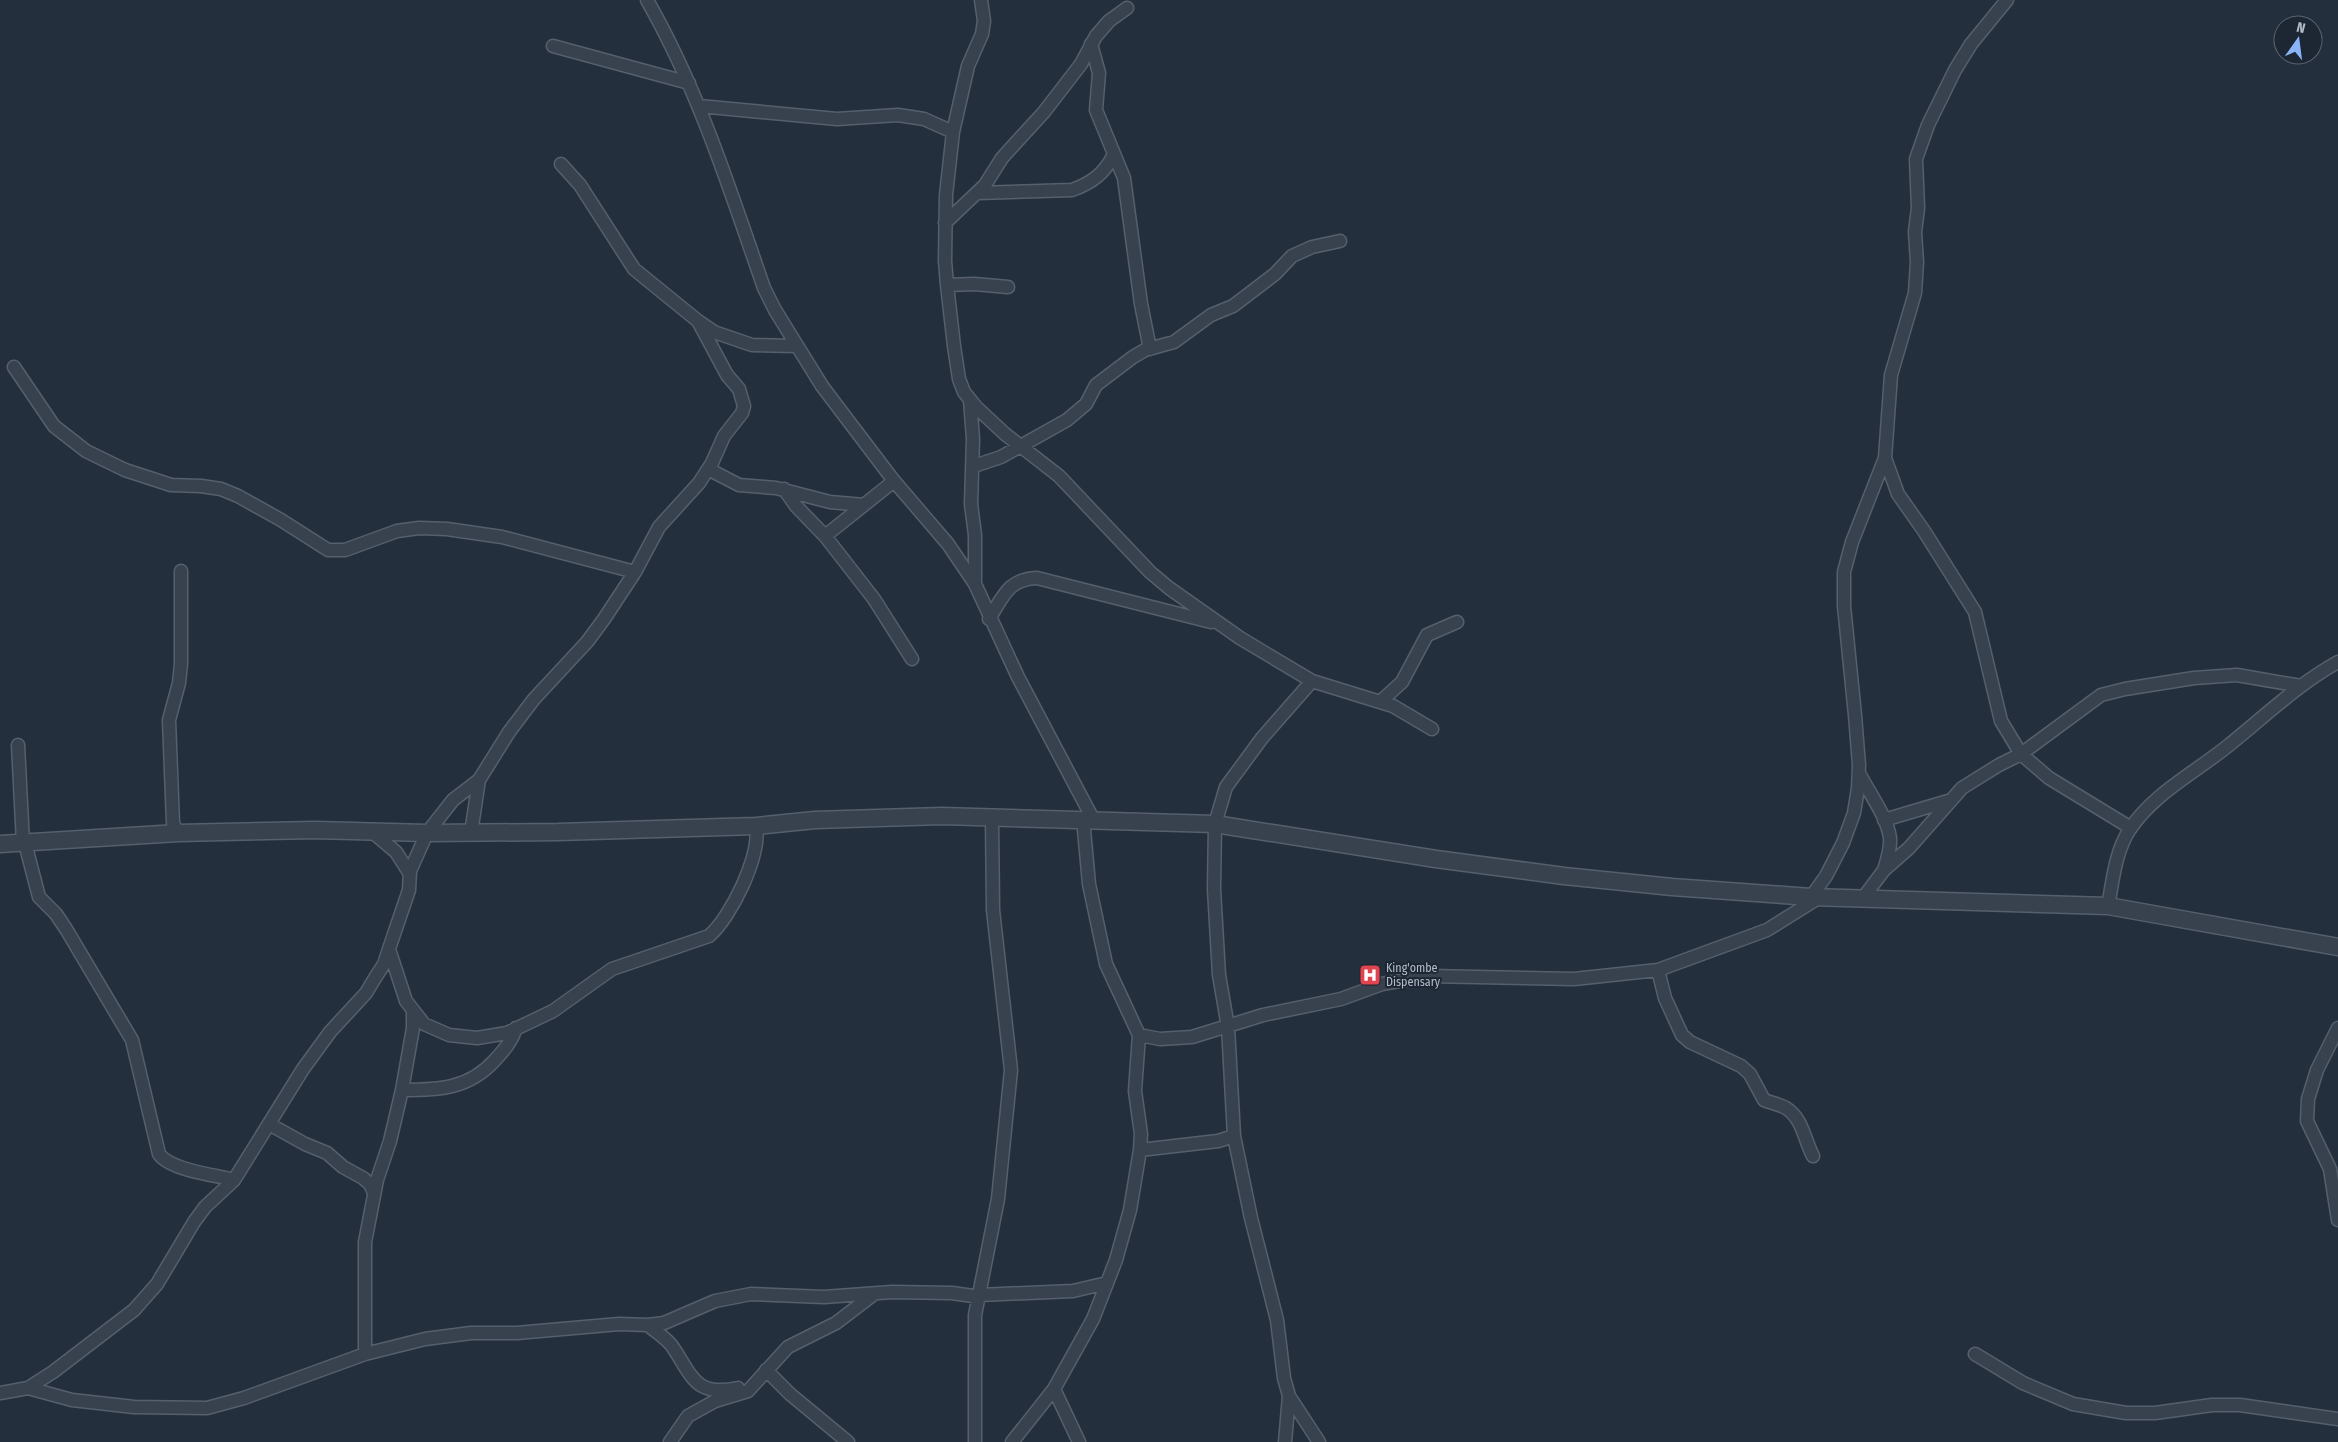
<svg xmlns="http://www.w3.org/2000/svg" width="2338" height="1442" viewBox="0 0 2338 1442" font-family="'Fira Sans Condensed',sans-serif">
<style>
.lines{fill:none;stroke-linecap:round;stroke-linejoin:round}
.minor-casing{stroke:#565f6c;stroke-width:15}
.tertiary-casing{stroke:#565f6c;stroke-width:19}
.minor{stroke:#38414e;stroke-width:12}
.tertiary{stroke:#38414e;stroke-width:16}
.labels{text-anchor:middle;stroke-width:4;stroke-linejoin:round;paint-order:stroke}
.poi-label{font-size:12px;fill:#b4bcc9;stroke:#1d2633;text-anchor:start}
</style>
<rect width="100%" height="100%" fill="#242f3e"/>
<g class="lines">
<g class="minor-casing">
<path id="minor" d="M647,0C699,91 730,190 764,288L775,310L822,386L894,481L948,544L975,584L1018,677L1093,819
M981,0L984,21L982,34L968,66L953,132L946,195L945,261L947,285L954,346L959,379L964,392L976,407L1005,434L1059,476L1150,572L1169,588L1240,638L1312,681L1393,706L1432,729
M1091,44L1099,73L1096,110L1124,178L1141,304L1150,349
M553,46L689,83
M699,106L837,119L898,115L924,119L953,132
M561,164L580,185L634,269L698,321L714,332L752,345L796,346
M977,193L1072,190C1092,183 1105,173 1114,154
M945,223L985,185L1002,158L1044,112L1081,64L1096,36L1109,21L1127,8
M947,285L974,284L1008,287
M14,367L54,426L86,451L125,470L171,485L201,486L221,489L238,496L281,520L328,550H345L397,531L419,528L447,529L502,537L635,572
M970,400L973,439L971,504L975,535V584
M1885,458L1898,494L1924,531L1975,612L2001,721L2021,754L2049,778L2131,828
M974,466L1001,457L1067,420L1086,404L1096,385L1133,357L1145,350L1174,342L1211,315L1233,306L1275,274L1292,256L1312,247L1340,241
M708,469L739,485L776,488L830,502L864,505
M784,489L796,506L825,536L874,599L912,659
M825,536L894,481
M989,619C1003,597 1008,579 1037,578L1211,622
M1312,681L1262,738L1226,787L1215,824L1214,889L1219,975L1228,1027L1234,1136L1251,1218L1277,1320L1284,1378L1289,1396L1319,1442
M1380,702L1402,682L1427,635L1457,622
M18,745L23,843
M1859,773C1869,793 1887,816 1890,838C1891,849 1887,860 1884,870
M1884,820L1948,801
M370,830L396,852L410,874
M178,833L173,823L169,720L179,683L181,664V571
M471,833L479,780L509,732L534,699L587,642L604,619L635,572L659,527L699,483L712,463L724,436L742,413L744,406L739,389L727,375L698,321
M25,843L39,897L56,914L66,929L132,1040L159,1154C170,1170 215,1175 234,1180
M1811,897L1826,876L1843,843L1854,813L1858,788L1859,765L1855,715L1844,606V572L1852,542L1885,458L1891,375L1915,293L1917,262L1915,232L1918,208L1916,159L1928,125L1955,70L1971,44L2007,0
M1863,898L1884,870L1909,848L1962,788L1999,765L2021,754L2101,695L2125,689L2194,678L2237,675L2301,686
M2108,906C2113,880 2115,852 2130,829C2154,793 2196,772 2229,745C2264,717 2298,684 2338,662
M389,949L406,1001L424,1024L449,1035L477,1038L507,1033L553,1011L612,969L709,936C731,917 761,856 756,826
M1658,970L1665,998L1682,1035L1690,1042L1741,1066L1750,1074L1764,1100C1771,1103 1779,1104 1786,1108C1803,1119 1804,1139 1813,1156
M2338,1028L2317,1070L2308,1099L2307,1121L2330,1169L2338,1220
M1139,1035L1160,1039L1192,1037L1263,1015L1341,999L1382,984L1428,976L1574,979L1658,970L1767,930L1820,897
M402,1090C439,1090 469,1089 495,1060C505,1049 512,1041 516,1028
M269,1124L305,1144L327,1153L343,1167L363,1178L370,1184L374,1193
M1140,1150L1218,1141L1234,1136
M980,1295L1073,1291L1107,1283
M648,1325C656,1332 666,1338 672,1346C693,1377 695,1397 738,1388
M365,1354V1242L377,1180L390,1141L402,1090L413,1028V1012
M1975,1354L2023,1383L2073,1404L2126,1413H2155L2212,1405H2240L2338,1419
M766,1370L790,1394L848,1442
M28,1388L72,1400L134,1407L207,1408L244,1398L365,1354L425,1339L471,1333H517L619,1324L648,1325L664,1323L715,1301L751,1294L824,1297L892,1292L952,1293L980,1297
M1054,1389L1079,1442
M0,1393L28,1388L53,1372L134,1310L157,1284L194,1222L205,1207L234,1180L303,1069L330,1032L366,993L375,978L384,964L390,946L409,890L410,871L427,833L453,800L479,780
M670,1442L688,1416L715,1401L748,1391L788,1347L836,1323L874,1294
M975,1442V1315L998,1199L1011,1070L993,910L992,818
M1012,1442L1054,1389L1093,1319L1116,1260L1130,1210L1140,1150L1141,1134L1135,1091L1139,1035L1106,964L1089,884L1083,819
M1285,1442L1289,1396"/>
</g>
<g class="tertiary-casing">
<path id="tertiary" d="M0,844L178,833L315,830L427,833L558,832L756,826L815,820L942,816L1215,824L1436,859L1564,876L1672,887L1811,897L2108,906L2338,947"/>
</g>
<use href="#minor" class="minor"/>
<use href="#tertiary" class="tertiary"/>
</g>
<defs>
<g id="hospital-square" transform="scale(1.125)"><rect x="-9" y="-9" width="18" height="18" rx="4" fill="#e0444e" stroke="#1d2633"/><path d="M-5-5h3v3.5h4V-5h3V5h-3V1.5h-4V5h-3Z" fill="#fff"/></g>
</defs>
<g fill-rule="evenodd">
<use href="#hospital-square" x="1370" y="975"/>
</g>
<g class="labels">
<g class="poi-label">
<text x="1386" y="972">King'ombe<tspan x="1386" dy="14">Dispensary</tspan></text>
</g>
</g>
<g transform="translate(2298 40) rotate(14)"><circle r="24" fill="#1d2633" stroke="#59626f"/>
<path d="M0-4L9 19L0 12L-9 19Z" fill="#8ab4f8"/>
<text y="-8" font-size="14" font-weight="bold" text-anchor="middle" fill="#b4bcc9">N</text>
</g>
</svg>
